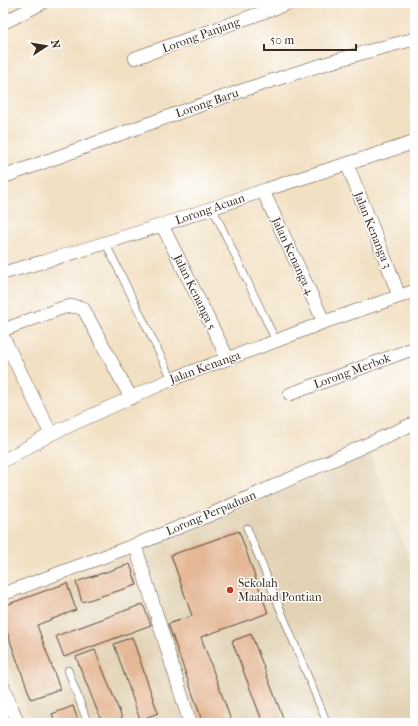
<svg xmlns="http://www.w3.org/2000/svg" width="418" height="726" viewBox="0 0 418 726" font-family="'IM FELL French Canon',serif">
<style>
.built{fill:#e2d2b4}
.building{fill:#e5b794}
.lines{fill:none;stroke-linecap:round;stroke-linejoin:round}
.lane-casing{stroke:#564537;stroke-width:8}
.street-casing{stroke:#564537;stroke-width:14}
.lane{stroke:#fff;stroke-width:7}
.street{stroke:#fff;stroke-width:13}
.poi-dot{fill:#c8321e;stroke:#fff;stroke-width:1.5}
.labels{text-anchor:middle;stroke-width:3;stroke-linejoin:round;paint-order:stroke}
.street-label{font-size:12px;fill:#3b2a1e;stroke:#fff}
.poi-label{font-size:12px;fill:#3b2a1e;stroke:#fff;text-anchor:start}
</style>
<rect width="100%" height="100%" fill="#fff"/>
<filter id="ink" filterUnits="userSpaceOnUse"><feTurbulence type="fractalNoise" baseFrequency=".025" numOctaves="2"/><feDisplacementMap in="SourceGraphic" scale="8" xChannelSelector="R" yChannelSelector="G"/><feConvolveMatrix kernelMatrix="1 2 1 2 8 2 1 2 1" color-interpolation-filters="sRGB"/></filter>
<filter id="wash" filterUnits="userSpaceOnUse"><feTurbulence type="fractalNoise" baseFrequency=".012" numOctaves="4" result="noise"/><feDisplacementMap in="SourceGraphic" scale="16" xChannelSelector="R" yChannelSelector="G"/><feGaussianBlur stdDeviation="0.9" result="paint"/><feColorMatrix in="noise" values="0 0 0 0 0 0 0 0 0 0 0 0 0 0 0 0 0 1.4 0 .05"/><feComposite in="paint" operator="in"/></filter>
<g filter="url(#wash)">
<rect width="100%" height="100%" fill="#f2e0c3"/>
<path class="built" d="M370,455L415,573V723H33L3,655V608Z"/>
<g id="blocks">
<path class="building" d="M239,531L268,613L201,637L232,723H203L168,624L192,616L171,555Z
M130,564L137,585L82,602L76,582Z
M67,583L76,610L37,625L60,689L31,699L3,621V606Z
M143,604L151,625L64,657L56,636Z
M251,634L285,723H263L232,641Z
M132,637L158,713L140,720L114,644Z
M95,650L124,723H102L76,657Z
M73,706L79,723H56L52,714Z"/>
</g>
</g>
<g filter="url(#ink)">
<use href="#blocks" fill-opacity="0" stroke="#564537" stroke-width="1"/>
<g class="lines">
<g class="lane-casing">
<path id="lane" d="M213,209L276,341
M106,244L172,379
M247,528L327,723
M68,670L87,721"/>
</g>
<g class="street-casing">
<path id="street" d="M3,23L42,3
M135,58L289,3
M347,164L388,266L399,296
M3,177C139,128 274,74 415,39
M263,191L324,322
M162,225L228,359
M3,273C91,249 176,221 262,191C313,174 364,159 415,142
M3,330L62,308L71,306L83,308L131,398
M3,337L51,434
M290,394L415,348
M3,461L51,434L172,379L276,341L324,322L415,291
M135,545L190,723
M3,594L135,545L212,514L415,423
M3,687L18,723"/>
</g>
<use href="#lane" class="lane"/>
<use href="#street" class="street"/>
</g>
</g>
<circle class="poi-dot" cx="230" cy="590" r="4"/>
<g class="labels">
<g class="street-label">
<text transform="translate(201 35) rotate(-20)" y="4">Lorong Panjang</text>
<text transform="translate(207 103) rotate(-19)" y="4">Lorong Baru</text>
<text transform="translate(210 209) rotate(-19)" y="4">Lorong Acuan</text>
<text transform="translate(373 230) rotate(68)" y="4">Jalan Kenanga 3</text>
<text transform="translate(293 256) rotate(65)" y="4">Jalan Kenanga 4</text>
<text transform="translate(195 292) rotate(64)" y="4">Jalan Kenanga 5</text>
<text transform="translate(205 367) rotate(-20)" y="4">Jalan Kenanga</text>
<text transform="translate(352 371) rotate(-20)" y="4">Lorong Merbok</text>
<text transform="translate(211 513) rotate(-23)" y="4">Lorong Perpaduan</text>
</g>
<g class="poi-label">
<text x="238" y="587">Sekolah<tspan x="238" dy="14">Maahad Pontian</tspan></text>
</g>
</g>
<rect width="418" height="726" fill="none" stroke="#fff" stroke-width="16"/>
<g transform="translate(46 46) rotate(78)" stroke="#ffffff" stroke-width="3" paint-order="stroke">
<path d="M0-3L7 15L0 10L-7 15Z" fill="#3b2a1e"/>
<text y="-6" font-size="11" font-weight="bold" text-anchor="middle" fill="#3b2a1e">N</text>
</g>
<path d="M264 44v6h92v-6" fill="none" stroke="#3b2a1e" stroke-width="2"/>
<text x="270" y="44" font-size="12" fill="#3b2a1e" stroke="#ffffff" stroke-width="3" paint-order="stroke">50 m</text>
</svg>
